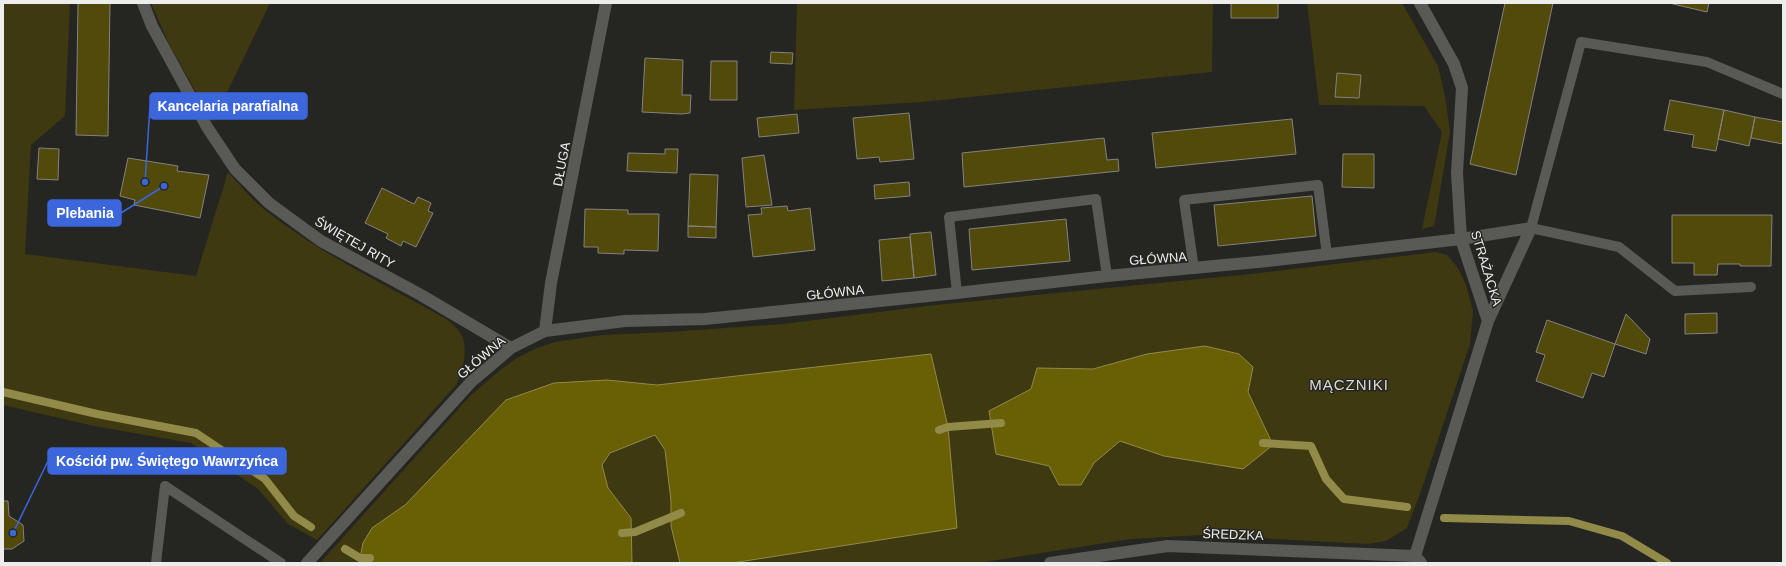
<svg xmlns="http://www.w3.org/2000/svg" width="1786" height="566" viewBox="0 0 1786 566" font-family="Arial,sans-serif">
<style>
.green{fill:#3e3910}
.water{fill:#695f04;stroke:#918a49}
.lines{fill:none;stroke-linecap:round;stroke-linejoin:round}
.stream{stroke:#918a49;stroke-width:8}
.building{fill:#524a0a;stroke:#83827f}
.lane{stroke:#595956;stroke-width:10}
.street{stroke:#595956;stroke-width:12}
.labels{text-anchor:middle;stroke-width:3;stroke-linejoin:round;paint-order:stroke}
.street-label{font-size:13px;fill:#ededeb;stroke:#252522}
.quarter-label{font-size:15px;letter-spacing:1px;fill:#dadad7;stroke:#252522}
.leader{fill:none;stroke:#3c66db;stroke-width:1.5}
.callout-dot{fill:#3c66db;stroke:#252522;stroke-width:1.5}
.callout{fill:#3c66db;stroke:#3c66db;stroke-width:1.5}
.callout-label{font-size:14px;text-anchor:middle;font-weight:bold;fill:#fff}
</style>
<rect width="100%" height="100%" fill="#252522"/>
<path class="green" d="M3,3H70L65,116L31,145L25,254L196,276L228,172C240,185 251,199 265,210C320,254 386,285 448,320C451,323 456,327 459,331C470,346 463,368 457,384L317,540L288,524L258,489L191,443L94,426L3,405Z
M151,3H270L213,122L169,44Z
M797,3H1213L1212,72L922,102L794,110Z
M1307,3H1402L1438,66L1445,96L1450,132L1436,216L1434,226L1422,229L1442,132L1424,106L1319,105Z
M1436,252L1447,255L1458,268L1466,285L1473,311L1470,344L1421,491L1407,528L1386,541L1368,544L1203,535L1131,539L978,563H320L470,396L499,371L517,358L535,349L555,342L602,335L669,332L783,324L935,305L1251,274Z"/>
<path class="water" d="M1205,346L1239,354L1253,367L1248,392L1273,445L1243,469L1164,456L1120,441L1094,463L1081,485H1059L1049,466L996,454L989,411L1031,389L1037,368L1093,369L1147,354Z
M931,354L948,427L957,528L732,563H680L671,526V501L665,450L655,435L610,453L602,465L608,488L631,518L632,563H359L363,543L372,528L405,505L506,400L554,383L607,380L657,385Z"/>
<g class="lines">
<path class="stream" d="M3,392L97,414L196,433L265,479L294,516L311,527
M939,430L948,427L1001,423
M1263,443L1311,446L1326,479L1344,499L1407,507
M1444,518L1569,521L1622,536L1667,563
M622,533L635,532L681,513
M345,549L360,558H370"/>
</g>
<path class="building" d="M78,3H110L108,136L76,135Z
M1231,3H1278V18H1231Z
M1505,3H1553L1516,175L1470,164Z
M1669,3H1709L1707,12Z
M771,52L793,53L792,64L770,63Z
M645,58L683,60L682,95H691L690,113L681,114L642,112Z
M711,61H737V100H710Z
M1337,73L1361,75L1359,98L1335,97Z
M1670,100L1724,110L1716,151L1692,147L1694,135L1664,130Z
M1724,110L1755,117L1749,146L1718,139Z
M909,113L914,159L880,162L879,157L857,159L853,118Z
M797,114L799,133L759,137L757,118Z
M1755,117L1783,122V144L1751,138Z
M1292,119L1296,154L1156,168L1152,133Z
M1104,138L1107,160L1118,159L1119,171L964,187L962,153Z
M39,148L59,149L58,180L37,179Z
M665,149H678L677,173L627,171L628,153L665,154Z
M1343,154H1374V188L1342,187Z
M764,155L772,205L746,207L742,158Z
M128,158L178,166L177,171L209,175L200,218L134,205L135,200L120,196Z
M690,174L718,175L716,227L688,226Z
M909,182L910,196L875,199L874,185Z
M382,188L414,204L418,197L431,203L428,211L433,213L416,247L403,241L401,246L386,238L388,234L365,223Z
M1312,196L1316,236L1218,246L1214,205Z
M787,206L788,211L810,208L815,250L753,257L748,215L762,214L761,208Z
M585,209L628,210V214H659L658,251L624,250V254L598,253V247H584Z
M1672,215H1772L1771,266H1740V264H1718L1717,275H1694V263H1672Z
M1066,219L1070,261L972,270L969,229Z
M688,226L716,227V238L688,237Z
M931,232L936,275L914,278L910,234Z
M910,237L914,278L882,281L879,240Z
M1717,313V333L1685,334V314Z
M1626,314L1650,339L1646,354L1615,344Z
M1547,320L1615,344L1604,377L1592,373L1583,398L1536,381L1545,355L1536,352Z
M3,501H8L9,516L23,525L24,541L12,549H3Z"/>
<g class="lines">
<path class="lane" d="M1194,269L1184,200L1318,185L1327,255
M1751,287L1675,291L1619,247L1531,228L1581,42L1707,62L1783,94
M957,293L949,217L1096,199L1107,276
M156,563L165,486L281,563"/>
<path class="street" d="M143,3L152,26L207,127L235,169L269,203L321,241L421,295L511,348
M1420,3L1454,64L1462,88L1457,173L1461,239L1488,321L1415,556L1421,563
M1488,321L1531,228
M545,331L551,283L606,3
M307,563L471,382L511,348L545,331L625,321L705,319L957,293L1107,276L1268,261L1461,239L1531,228
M1050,563L1168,546L1415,556"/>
</g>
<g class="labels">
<g class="street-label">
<text transform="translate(561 164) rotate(-79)" y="5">DŁUGA</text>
<text transform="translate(355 242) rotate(30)" y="5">ŚWIĘTEJ RITY</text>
<text transform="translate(1158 258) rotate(-4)" y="5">GŁÓWNA</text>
<text transform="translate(1487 268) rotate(73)" y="5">STRAŻACKA</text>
<text transform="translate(835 292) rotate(-6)" y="5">GŁÓWNA</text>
<text transform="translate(481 357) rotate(-40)" y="5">GŁÓWNA</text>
<text transform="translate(1233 534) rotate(2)" y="5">ŚREDZKA</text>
</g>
<g class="quarter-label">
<text x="1349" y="390">MĄCZNIKI</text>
</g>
</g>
<path class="leader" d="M145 182L150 106M164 186L121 213M13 533L48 461"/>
<g class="callout-dot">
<circle cx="145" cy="182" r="4"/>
<circle cx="164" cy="186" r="4"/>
<circle cx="13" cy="533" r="4"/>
</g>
<g class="callout">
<rect x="150" y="93" width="157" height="26" rx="4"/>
<rect x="48" y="200" width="73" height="26" rx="4"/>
<rect x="48" y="448" width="238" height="26" rx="4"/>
</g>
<g class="callout-label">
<text x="228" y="111">Kancelaria parafialna</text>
<text x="85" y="218">Plebania</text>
<text x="167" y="466">Kościół pw. Świętego Wawrzyńca</text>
</g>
<rect width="1786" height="566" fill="none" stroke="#ededeb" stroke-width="8"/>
</svg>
